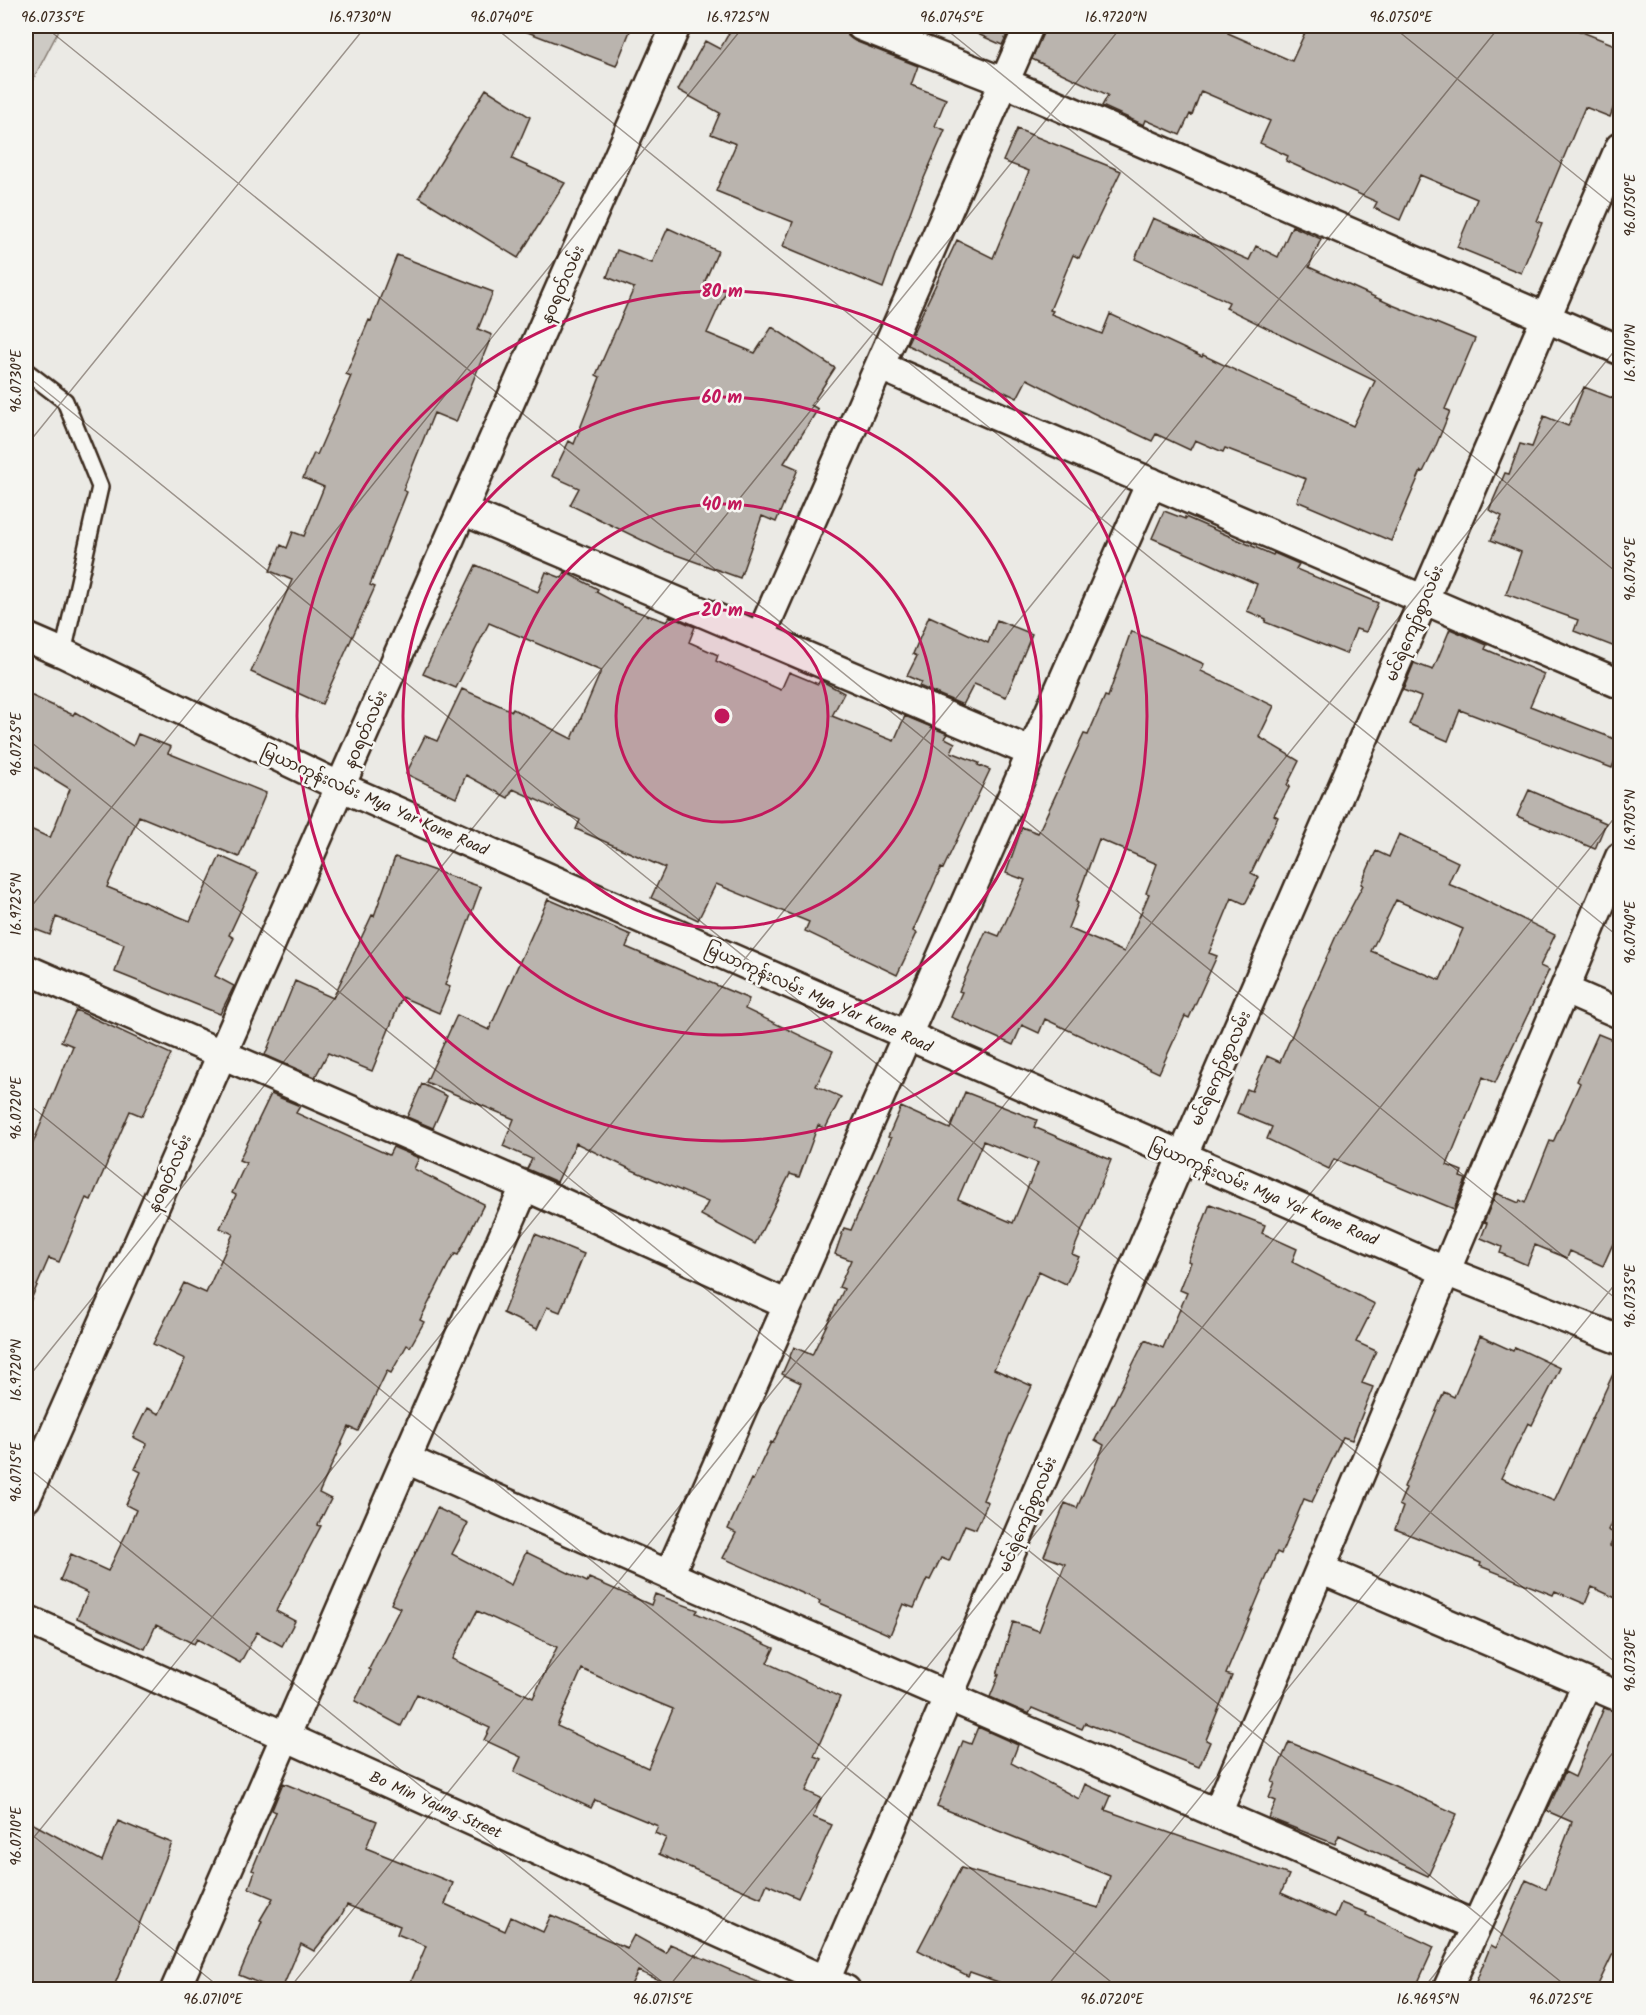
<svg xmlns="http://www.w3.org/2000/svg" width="1646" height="2015" viewBox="0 0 1646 2015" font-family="Kalam,'Noto Sans Myanmar',sans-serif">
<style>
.green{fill:#cdcac4;stroke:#847a71;stroke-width:1.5}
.building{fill:#bab4ae;stroke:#3b2a1e;stroke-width:1.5;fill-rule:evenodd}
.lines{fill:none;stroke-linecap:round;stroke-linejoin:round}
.lane-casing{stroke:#3b2a1e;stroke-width:20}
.street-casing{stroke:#3b2a1e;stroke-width:33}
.lane{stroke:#f6f6f2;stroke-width:15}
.street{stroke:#f6f6f2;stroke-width:28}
.ticks{fill:none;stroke:#3b2a1e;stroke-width:1.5;stroke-opacity:0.45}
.ring{fill:none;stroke:#c2185b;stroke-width:3}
.labels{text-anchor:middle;stroke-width:5;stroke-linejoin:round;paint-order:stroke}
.street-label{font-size:16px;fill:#3b2a1e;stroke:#f6f6f2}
.centre{fill:#c2185b;stroke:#f6f6f2;stroke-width:3}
.ring-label{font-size:18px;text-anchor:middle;font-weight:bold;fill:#c2185b;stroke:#f6f6f2;stroke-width:5;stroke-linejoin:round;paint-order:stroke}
.neatline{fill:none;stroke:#3b2a1e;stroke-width:2}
.ticks-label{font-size:15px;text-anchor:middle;fill:#3b2a1e}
</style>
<rect width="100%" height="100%" fill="#ebeae5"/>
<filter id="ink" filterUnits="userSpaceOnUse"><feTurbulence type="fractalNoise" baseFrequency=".0167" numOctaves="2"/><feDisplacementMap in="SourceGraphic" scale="12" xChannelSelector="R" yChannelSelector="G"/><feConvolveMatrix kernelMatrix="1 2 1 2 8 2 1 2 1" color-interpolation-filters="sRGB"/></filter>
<g filter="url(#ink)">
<path class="green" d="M26,26H61L26,93Z"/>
<path class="building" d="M517,26H632L616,66L517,28Z
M733,26H845L848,36L855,41L918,66L911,85L946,99L935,126L945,130L915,199L883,288L783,246L793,222L716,191L736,144L711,134L720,113L678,90L705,41L720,49Z
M905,26H934L930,35Z
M960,26H1011L1002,45Z
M1045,26H1231L1228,33L1292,61L1308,26H1567L1620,47V90L1610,117L1585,107L1537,221L1542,223L1521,273L1457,247L1477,199L1420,175L1400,220L1374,208L1377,202L1286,161L1288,156L1260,143L1270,121L1201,91L1192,115L1190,114L1180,135L1146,120L1144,125L1102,106L1108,95L1032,59Z
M486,89L530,117L512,159L565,183L518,258L419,197Z
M1017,129L1121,171L1079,258L1073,255L1050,310L1053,311L1051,314L1102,334L1110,314L1202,357L1203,355L1353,426L1375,381L1226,308L1229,302L1135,259L1153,218L1249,260L1256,246L1278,257L1292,226L1321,239L1309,267L1390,304L1475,339L1445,409L1450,411L1435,448L1423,472L1421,471L1391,541L1297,501L1306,479L1225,448L1223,452L1195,440L1190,450L1156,434L1152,441L1101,417L1027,379L1017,398L907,345L957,240L993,258L1029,171L1003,161Z
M668,228L718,251L705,281L726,291L707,333L755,353L772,327L835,368L811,405L818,409L784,463L798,469L776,522L762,516L740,578L660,549L570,505L579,488L552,476L569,441L574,444L600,377L596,375L634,288L607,277L617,250L652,263Z
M397,255L493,292L478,329L492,335L456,422L434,413L403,490L407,492L370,585L375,587L322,704L251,672L292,580L270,571L281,545L287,548L293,532L304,536L324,487L303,478L314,453L317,455L333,418L351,376L346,374L369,320L371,321Z
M1584,387L1620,401V649L1574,631L1578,620L1506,594L1521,552L1491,540L1502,516L1489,510L1505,473L1509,474L1520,444L1532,447L1544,416L1568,426Z
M1164,511L1185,519V517L1273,555L1274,553L1299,564L1296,569L1378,603L1366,632L1356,629L1346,654L1265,622L1266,619L1247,611L1257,584L1152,538Z
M476,565L538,592L546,572L562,578L565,572L598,589L596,592L624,607L667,622L670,616L695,627L689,642L718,655L716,661L781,690L789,672L818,684L820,680L844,693L832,716L894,741L905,716L948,734L945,738L955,743L951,752L979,763L978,765L990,770L943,869L941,868L913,931L917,933L897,975L805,931L809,922L716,884L698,920L651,898L665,868L576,829L580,820L513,789L508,798L466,775L456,798L406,774L425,736L437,741L462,689L512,711L513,709L572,739L601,671L489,623L456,688L423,674Z
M929,616L988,643L997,620L1032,634L1006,697L974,684L963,705L919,686L921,682L907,676L917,656L913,654Z
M1450,629L1487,645L1485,649L1544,674L1530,706L1620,741V746L1612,768L1460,710L1448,741L1409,724L1421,697L1403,690L1414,663L1433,670Z
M1131,631L1204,664L1201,671L1274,706L1259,737L1299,761L1287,785L1290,786L1274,815L1278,817L1251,873L1259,877L1245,904L1232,898L1209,953L1217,956L1189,1018L1185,1016L1159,1073L1045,1019L1039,1033L1022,1025L1013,1045L951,1017L962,992L959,991L986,931L999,936L1025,880L1006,873L1022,827L1038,833L1084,734L1088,735L1105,696L1108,697ZM1099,839L1157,864L1146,893L1149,894L1124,952L1068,928L1078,903L1076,902Z
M26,693L73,715L75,712L133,746L138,734L171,747L168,753L266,793L239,857L139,816L107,887L190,921L220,856L258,873L229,935L234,938L215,976L234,986L220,1014L115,972L124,944L56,917L50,935L26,926V827L50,838L70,789L26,762Z
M1529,790L1606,823L1595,849L1517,816Z
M1399,834L1458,862L1448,884L1470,893L1555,935L1540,966L1549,970L1495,1083L1483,1077L1447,1165L1462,1171L1460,1177L1466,1179L1454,1209L1334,1159L1329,1169L1267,1139L1272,1127L1237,1113L1247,1089L1252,1091L1267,1056L1280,1062L1336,936L1363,885L1361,884L1376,851L1389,857ZM1396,900L1463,929L1440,980L1371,951Z
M395,857L481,887L445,985L450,987L439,1013L402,997L372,1071L328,1053L315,1077L265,1055L295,981L333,998L372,915L374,916Z
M548,899L631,935L626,947L749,999L745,1009L833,1051L816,1086L841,1097L825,1129L818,1125L799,1177L790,1174L755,1244L701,1215L708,1202L632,1170L576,1143L557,1182L527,1169L532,1159L503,1146L514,1119L426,1082L457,1015L489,1030Z
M76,1010L171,1054L142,1116L130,1111L91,1200L86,1198L59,1262L49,1258L26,1311V1160L73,1046L61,1041Z
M1598,1034L1620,1043V1228L1603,1266L1570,1251L1567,1258L1535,1245L1527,1265L1500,1253L1502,1247L1481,1238L1487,1223L1484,1222L1496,1193L1519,1203L1520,1200L1525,1203L1550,1141L1553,1142L1580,1083L1577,1081Z
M422,1084L447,1096L433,1128L407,1117Z
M965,1092L1037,1120L1034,1127L1111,1160L1072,1254L1079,1257L1066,1284L1039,1271L994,1369L1032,1386L1009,1436L983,1500L988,1502L976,1529L965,1525L949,1561L941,1558L930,1580L927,1579L914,1608L903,1604L890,1635L819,1604L820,1601L723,1558L736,1533L728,1529L751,1479L753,1480L771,1442L773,1443L801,1383L782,1374L794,1347L812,1355L844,1289L839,1287L851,1260L835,1254L844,1228L851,1230L891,1138L888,1137L901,1107L950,1129ZM983,1141L1038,1163L1013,1223L958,1199Z
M271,1094L300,1106L296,1113L389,1155L393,1147L419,1158L414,1169L484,1204L458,1255L455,1254L450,1261L420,1320L424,1322L410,1347L407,1345L391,1373L387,1371L358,1431L349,1427L319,1493L331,1499L318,1525L321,1526L276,1611L295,1621L282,1646L257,1632L240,1663L197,1639L194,1644L156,1625L145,1649L77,1618L88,1593L60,1580L71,1554L108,1571L125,1536L136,1510L126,1505L141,1472L135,1469L147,1444L133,1437L147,1408L159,1414L185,1359L153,1344L184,1283L206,1293L233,1234L220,1228L236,1195L232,1193L246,1163L239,1160Z
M1210,1204L1265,1225L1262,1233L1297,1249L1292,1262L1375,1304L1356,1342L1376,1351L1362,1383L1373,1387L1352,1440L1343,1437L1312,1502L1304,1499L1281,1554L1277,1552L1226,1674L1232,1676L1206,1740L1210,1742L1199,1767L1085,1723L1082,1729L1032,1708L1029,1714L990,1697L999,1675H997L1013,1622L1039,1631L1065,1564L1044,1556L1065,1503L1077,1508L1104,1445L1095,1440L1145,1340L1163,1348L1187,1293L1180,1290L1191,1262L1188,1261Z
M535,1234L584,1254L560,1312L547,1307L537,1329L503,1313Z
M1480,1336L1513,1351L1515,1347L1560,1368L1532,1425L1528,1423L1501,1478L1554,1501L1620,1359V1506L1608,1530L1616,1534L1610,1546L1620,1551V1600L1592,1587L1585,1604L1555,1591L1553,1595L1480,1566L1481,1563L1395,1529L1403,1507L1399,1505L1406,1488L1404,1487L1444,1392L1454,1397Z
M437,1508L468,1523L452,1554L511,1585L526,1552L587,1582L589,1578L651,1605L655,1594L698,1610L696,1613L774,1648L767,1663L840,1697L814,1756L821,1759L806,1791L821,1798L813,1817L832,1825L798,1898L767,1884L761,1898L659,1854L666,1838L655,1833L658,1826L595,1800L591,1808L514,1772L521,1757L484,1740L490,1728L417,1694L401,1726L355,1701L371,1670L369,1669L400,1608L391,1604ZM477,1611L557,1647L533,1698L452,1659ZM582,1669L627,1690L673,1709L648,1768L557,1726Z
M1604,1708L1620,1713V1939L1596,1989H1473L1491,1945L1496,1948L1526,1880L1546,1889L1572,1822L1547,1811L1565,1772L1575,1777Z
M978,1727L1018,1745L1011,1763L1079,1799L1085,1784L1111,1796L1105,1810L1289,1875L1281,1893L1335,1917L1341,1903L1367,1913L1366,1915L1434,1947L1415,1989H1018L970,1972L968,1976L918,1950L961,1868L1099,1908L1110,1876L937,1806L963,1741L971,1744Z
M1289,1742L1395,1786L1457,1814L1428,1876L1339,1835L1335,1844L1269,1818L1276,1801L1269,1798L1275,1783L1272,1782Z
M283,1783L377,1821L366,1848L453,1883L445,1904L505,1931L511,1917L543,1932L551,1915L627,1948L634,1935L666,1953L670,1944L774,1989H680L638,1971L629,1989H408L426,1946L397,1934L400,1926L347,1905L338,1921L314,1951L301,1944L282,1989H274L239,1975L262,1921L260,1920L273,1898L249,1888L255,1871L252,1870L276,1812L272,1810Z
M26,1820L102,1861L118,1821L172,1843L113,1989H26Z"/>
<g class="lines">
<g class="lane-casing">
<path id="lane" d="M26,371L65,401L100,487L63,653"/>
</g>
<g class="street-casing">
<path id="street" d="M861,26L1004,82L1620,350
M880,366L1620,684
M462,510L1031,752
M26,637L63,653L339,786L1445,1271L1620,1340
M760,637L1029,26
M26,969L525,1186L788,1305
M1565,990L1620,1014
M406,1459L669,1575L1476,1926
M26,1498L676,26
M1320,1569L1620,1697
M669,1575L1151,482
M26,1619L846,1990
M1217,1814L1620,857
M175,1990L525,1186
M821,1990L1620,147
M1447,1990L1587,1684"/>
</g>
<use href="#lane" class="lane"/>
<use href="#street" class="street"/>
</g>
</g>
<path class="ticks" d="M44,26L1620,1302M493,26L1620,938M942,26L1620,575M1392,26L1620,211M26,375L1620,1666M26,446L366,26M26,738L1571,1990M26,913L744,26M26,1102L1121,1990M26,1380L1122,26M26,1466L672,1990M26,1830L223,1990M26,1847L1500,26M288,1990L1620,344M666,1990L1620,811M1044,1990L1620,1278M1422,1990L1620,1744"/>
<circle cx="722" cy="716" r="106" fill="#c2185b" fill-opacity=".12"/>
<g class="ring">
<circle cx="722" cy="716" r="106"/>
<circle cx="722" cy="716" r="212"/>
<circle cx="722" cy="716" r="319"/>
<circle cx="722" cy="716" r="425"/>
</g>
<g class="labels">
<g class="street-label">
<text transform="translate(562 284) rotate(-66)" y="6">နဝရတ်လမ်း</text>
<text transform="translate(1414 623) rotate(-67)" y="6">မင်ရဲကျော်စွာလမ်း</text>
<text transform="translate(365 729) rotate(-66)" y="6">နဝရတ်လမ်း</text>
<text transform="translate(375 800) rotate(24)" y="6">မြယာကုန်းလမ်း Mya Yar Kone Road</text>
<text transform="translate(819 997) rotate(24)" y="6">မြယာကုန်းလမ်း Mya Yar Kone Road</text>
<text transform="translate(1220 1068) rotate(-66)" y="6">မင်ရဲကျော်စွာလမ်း</text>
<text transform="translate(169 1173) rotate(-66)" y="6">နဝရတ်လမ်း</text>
<text transform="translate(1264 1192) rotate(23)" y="6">မြယာကုန်းလမ်း Mya Yar Kone Road</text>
<text transform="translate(1027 1514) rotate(-67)" y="6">မင်ရဲကျော်စွာလမ်း</text>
<text transform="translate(436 1804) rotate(24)" y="6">Bo Min Yaung Street</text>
</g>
</g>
<circle cx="722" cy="716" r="9" class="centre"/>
<g class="ring-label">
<text x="722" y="297">80 m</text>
<text x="722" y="403">60 m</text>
<text x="722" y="510">40 m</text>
<text x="722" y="616">20 m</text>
</g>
<rect width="1646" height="2015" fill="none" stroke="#f6f6f2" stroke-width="66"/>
<rect x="33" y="33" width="1580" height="1949" class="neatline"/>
<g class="ticks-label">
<text x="53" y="22">96.0735°E</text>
<text x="360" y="22">16.9730°N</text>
<text x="502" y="22">96.0740°E</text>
<text x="738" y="22">16.9725°N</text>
<text x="952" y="22">96.0745°E</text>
<text x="1116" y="22">16.9720°N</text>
<text x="1401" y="22">96.0750°E</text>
<text transform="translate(1630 205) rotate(-90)" y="5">96.0750°E</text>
<text transform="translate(1630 353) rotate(-90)" y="5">16.9710°N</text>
<text transform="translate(16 381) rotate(-90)" y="5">96.0730°E</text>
<text transform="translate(1630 569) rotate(-90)" y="5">96.0745°E</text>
<text transform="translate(16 744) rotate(-90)" y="5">96.0725°E</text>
<text transform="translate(1630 820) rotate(-90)" y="5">16.9705°N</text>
<text transform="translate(16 904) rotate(-90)" y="5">16.9725°N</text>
<text transform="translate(1630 932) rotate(-90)" y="5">96.0740°E</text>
<text transform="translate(16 1108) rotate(-90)" y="5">96.0720°E</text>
<text transform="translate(1630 1296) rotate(-90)" y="5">96.0735°E</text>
<text transform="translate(16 1370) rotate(-90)" y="5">16.9720°N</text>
<text transform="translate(16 1472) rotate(-90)" y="5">96.0715°E</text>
<text transform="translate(1630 1660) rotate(-90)" y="5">96.0730°E</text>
<text transform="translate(16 1836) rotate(-90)" y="5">96.0710°E</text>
<text x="213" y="2004">96.0710°E</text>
<text x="663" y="2004">96.0715°E</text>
<text x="1112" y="2004">96.0720°E</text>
<text x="1428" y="2004">16.9695°N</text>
<text x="1561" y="2004">96.0725°E</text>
</g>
</svg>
